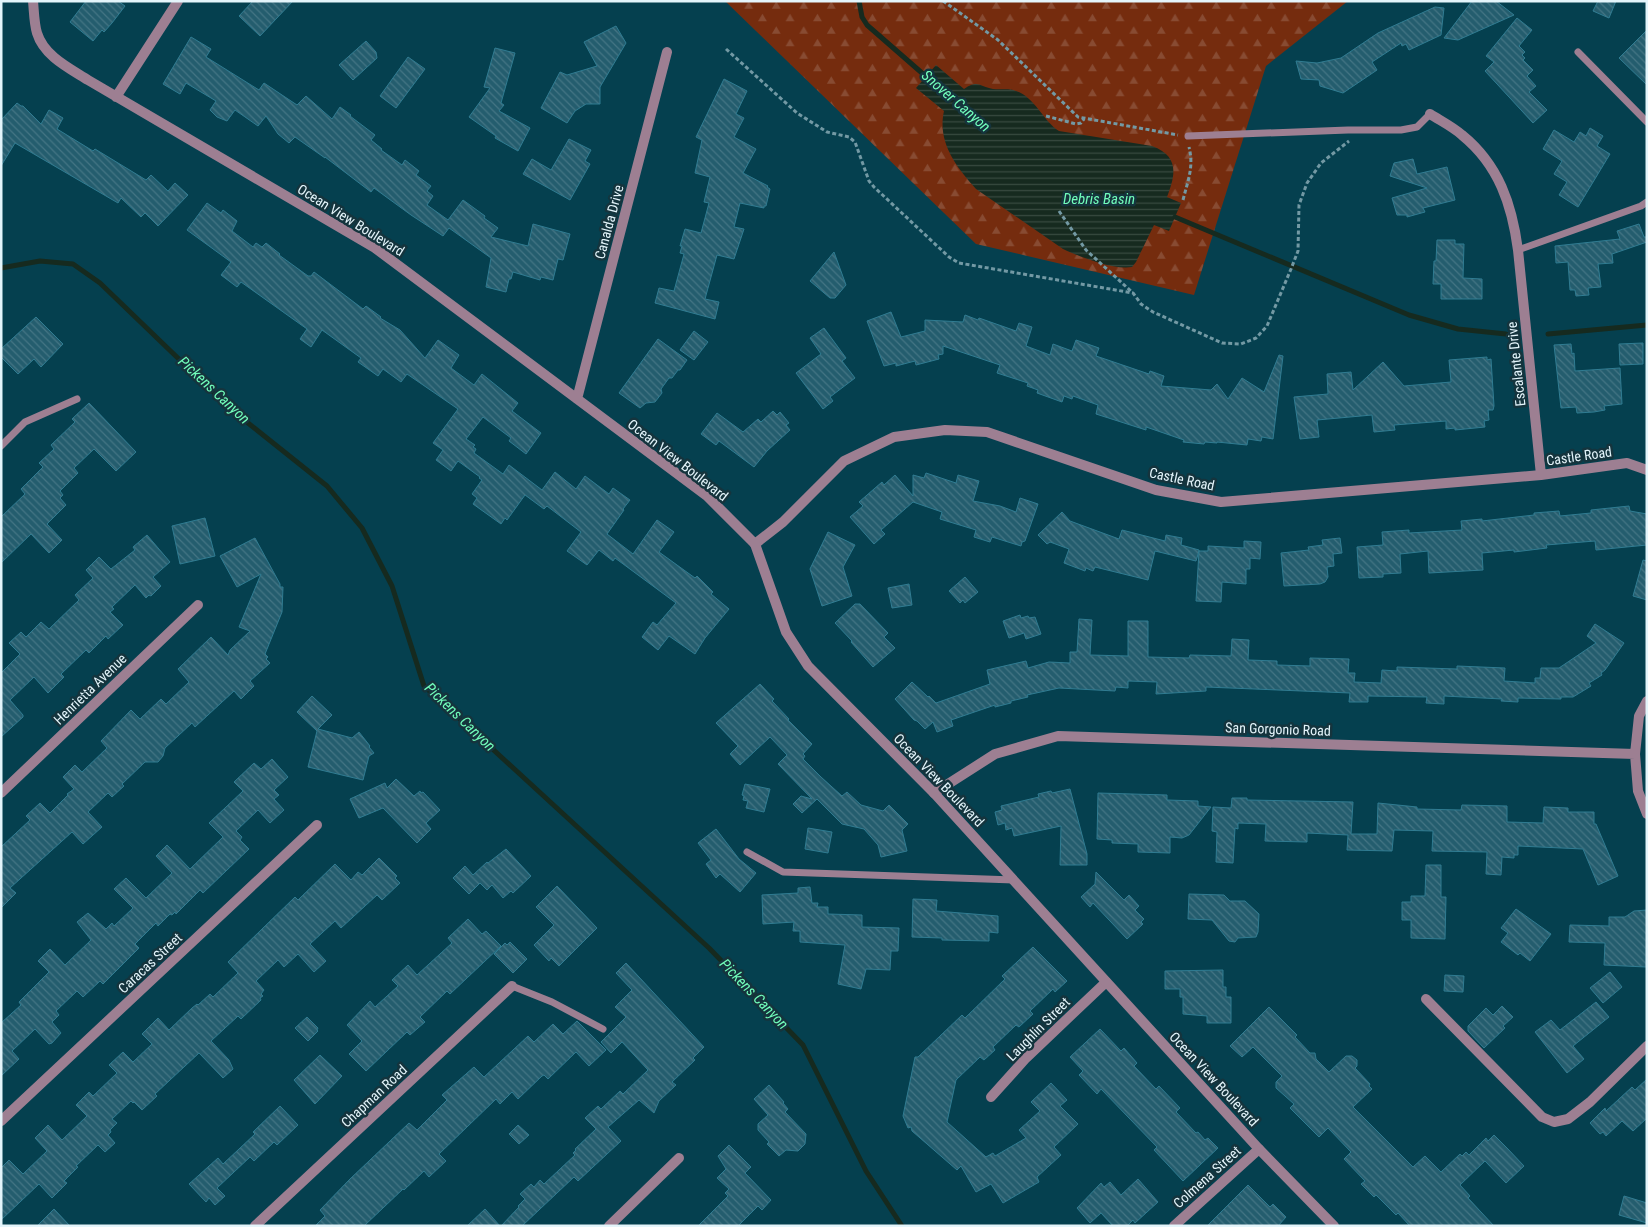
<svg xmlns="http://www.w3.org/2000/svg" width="1648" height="1227" viewBox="0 0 1648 1227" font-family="'Roboto Condensed',sans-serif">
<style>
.forest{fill:url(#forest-firs)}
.water{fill:url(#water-rules)}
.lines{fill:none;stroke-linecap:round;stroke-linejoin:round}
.stream{stroke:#162a1f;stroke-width:5}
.building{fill:url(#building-back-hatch);stroke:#307c92}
.path{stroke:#7399a4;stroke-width:3;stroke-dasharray:4 2.5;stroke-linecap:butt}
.service{stroke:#9d7f92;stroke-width:7}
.minor{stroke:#9d7f92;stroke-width:10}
.tertiary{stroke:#9d7f92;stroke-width:10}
.labels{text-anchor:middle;stroke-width:5;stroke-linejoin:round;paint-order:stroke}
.street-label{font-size:14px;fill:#e4f5fb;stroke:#15343d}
.water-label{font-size:15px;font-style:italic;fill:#72febb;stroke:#15343d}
</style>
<defs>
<pattern id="forest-firs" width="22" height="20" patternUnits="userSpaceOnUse" patternTransform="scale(1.25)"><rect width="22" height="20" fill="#752c0e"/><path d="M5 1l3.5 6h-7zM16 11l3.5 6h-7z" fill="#884b32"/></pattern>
<pattern id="water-rules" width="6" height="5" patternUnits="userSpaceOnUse" patternTransform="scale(1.25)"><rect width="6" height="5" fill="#162a1f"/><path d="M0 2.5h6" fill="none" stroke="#384a40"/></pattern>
<pattern id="building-back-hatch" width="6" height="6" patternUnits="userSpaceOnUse" patternTransform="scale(1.25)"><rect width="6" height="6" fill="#245d6e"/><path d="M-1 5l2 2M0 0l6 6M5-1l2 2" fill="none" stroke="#447584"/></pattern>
</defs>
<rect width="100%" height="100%" fill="#05404f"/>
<path class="forest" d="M725,1H1348L1266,66L1194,295L976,244Z"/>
<path class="water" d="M936,65L964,89C979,79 979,87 993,89C1001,90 1009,88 1016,91C1035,97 1043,121 1059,131L1152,146C1179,156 1176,174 1167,197L1181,203L1169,231L1154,225L1136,262L1132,267C1112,270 1081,257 1063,249L976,189C956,167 937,142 944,111L916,88Z"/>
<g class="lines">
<path class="stream" d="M859,1L862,17L867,25L930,80
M1175,217L1409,315L1458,329L1506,334
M1,268L40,261L73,264L100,283L211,390L248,423L327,486L362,528L392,586L424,686L709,948L803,1045L866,1171L902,1226
M1548,334L1647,325"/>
</g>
<path class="building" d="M86,1H118L125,6L112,23L104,32L102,30L93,41L70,22Z
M253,1H293L260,36L239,16Z
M1472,1H1496L1514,15L1458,40L1444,38Z
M1598,1H1616L1609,18L1593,11Z
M1435,7L1444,8L1441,35L1409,50L1406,44L1402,46L1401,43L1372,62L1377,70L1343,93L1320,86L1319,80L1301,79L1296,61L1317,63L1341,58L1378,33Z
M1517,18L1532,30L1519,46L1525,52L1522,55L1525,58L1523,60L1533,70L1527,76L1536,86L1529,92L1547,110L1533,123L1485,71L1494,62L1486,56Z
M616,26L626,43L600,87V104H586L575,111L567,123L541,108L560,72L567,75L597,66L584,42Z
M1647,30V85L1619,58Z
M191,37L211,49L206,57L259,90L264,83L297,105L306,96L332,119L340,107L351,115L350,116L375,135L371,140L382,149L381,150L402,165L405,160L419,171L416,175L431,186L427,191L433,196L427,205L448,220L463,200L485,216L484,218L498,228L491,237L528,246L533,224L570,234L563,260L558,259L553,280L541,277L540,280L513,272L511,279H509L506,292L486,287L491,258L449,228L443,236L411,215L374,188L371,192L325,157V158L295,137L289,143L278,134L266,116L258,126L235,110L227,121L217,117L210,110L216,101L186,83L180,94L163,84Z
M366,41L376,52L377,58L353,80L339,65Z
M495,48L515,53L501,103L504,105L499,111L530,128L518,151L495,138L496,136L469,117L490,88L484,87Z
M408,57L425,69L396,108L380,96Z
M724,79L747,91L736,114L744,118L734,137L756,149L743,173L768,186L767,187L770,189L766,206H764V208L740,203L734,227L744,229L734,259L717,255L705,299L719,302L715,319L655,303L659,288L674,291L684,254L680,253L682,246H680L685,229L701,233L709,203L704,202L710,177L695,173L702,140L696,137Z
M17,103L21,106H23L41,124L49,110L63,118L57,129L93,151L95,149L146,180L151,175L168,191L175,183L188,195L158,226L145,213L141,217L121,198L118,203L15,143L1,166V120Z
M1590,128L1603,136L1597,146L1610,154L1578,207L1559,195L1567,182L1554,174L1562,161L1543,149L1554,130L1574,142L1580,132L1586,136Z
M569,139L591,150L585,161L590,164L570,200L523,174L532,159L551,170Z
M1413,159L1417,174L1447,167L1455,200L1423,208L1425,212L1407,217V215H1397L1392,198L1427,188L1390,176L1394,163Z
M207,203L221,213L223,210L237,221L232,231L253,247L256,243L262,247L266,243L280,254L279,255L308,276H311L314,272L363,309L366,306L381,317L380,318L400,330L425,358L438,340L459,355L451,368L474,385L482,374L518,403L512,411L541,433L526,454L509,441L511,438L483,417L466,439L475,445L473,447L476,449L474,453L503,474L509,465L542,490L555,472L576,489L585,476L609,494L613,488L630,500L623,509L624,510L607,534L633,554L657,520L674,532L659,552L695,578L697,576L713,592L711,594L729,609L705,638L695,654L669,636L658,650L642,637L653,622L657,625L676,603L615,558L613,561L599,550L587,565L567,551L581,532L547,506L544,509L525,495L507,520L505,518L501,524L473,504L477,498L472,494L482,480L479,478L480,477L458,461L451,471L436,460L443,450L433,443L458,409L407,374L401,382L383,369L378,376L358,362L361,358L322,330L311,347L300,339L307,329L241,282L237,287L221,275L231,262L187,230Z
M1639,224L1644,237H1646L1647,242L1612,254L1613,263L1598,264L1601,287L1588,288L1589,295L1576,296L1575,290H1570L1568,262L1556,263L1555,246L1620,239L1617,231Z
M1437,240H1455V244H1464L1463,278L1482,279V299H1441V284H1433L1434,261H1436Z
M834,252L846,285L835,298H830L810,281Z
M891,312L901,337L925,331V320L963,322L965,315L978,320L979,318L1016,331L1019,323L1032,327L1026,346L1050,355L1053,344L1072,351L1076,340L1099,348L1096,356L1149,374L1150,371L1164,376L1161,386L1211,390L1217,384L1228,399L1242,378L1264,392L1279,355L1283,356L1273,439L1262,437L1261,441L1248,439L1247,445L1217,442V443L1205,442L1204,444L1183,442L1184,440L1152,429L1146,427V430L1096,414L1098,405L1073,396L1072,399L1064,396L1062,402L1037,393L1038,390L1027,386L1028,383L997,373L1000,365L943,346V354L938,355L939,359L916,365L915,361L896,366V363L884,366L867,321Z
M36,317L63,344L41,367L34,359L18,374L1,357V349Z
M824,328L846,358L842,361L855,378L830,397L833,401L823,409L796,373L821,354L810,338Z
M694,331L708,342L694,360L680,350Z
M658,339L687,360L680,370H678L672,378H669L661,389L662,393L655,402L646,403L640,408L619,393Z
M1643,343V364L1620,365L1619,344Z
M1571,344L1572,354L1574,353L1575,371L1620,368L1622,404L1604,406L1605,410L1594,412L1577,413L1576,407L1561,408L1554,345Z
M1487,357V360L1491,359L1494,406L1493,410H1488L1489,420L1484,421L1485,427L1455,430V428L1446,429V421L1394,425L1395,430L1374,432L1372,415L1317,420L1319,437L1300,439L1294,397L1328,394L1327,374L1351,372L1353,390L1383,362L1404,386L1451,382L1449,360Z
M89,403L136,452L116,471L94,449L74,468L78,473L60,491L63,495L60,498L66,505L47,524L62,540L49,553L31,534L1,563V517L25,494L21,489L43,467L39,463L54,449L51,445L75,422L72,419Z
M773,411L777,415L780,412L789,423L786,425L790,430L767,451L754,467L719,441L716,445L701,434L717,413L743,432L758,419L761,422Z
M926,473L956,483L958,475L979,481L973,501L1000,506L1016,512L1020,498L1038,504L1025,541L1022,542L1021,546L992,537L990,542L974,537L976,530L940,519L942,512L913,502L881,530L885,534L874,544L850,517L863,506L859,502L882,482L884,485L895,475L913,496V475L924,478Z
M1629,506L1630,511L1647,514V545L1596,550L1595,541L1546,545L1547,548L1514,552V550L1482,553L1483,570L1429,573L1428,551L1400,554L1401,573L1383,574V577L1359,578L1357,547L1383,545L1382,532L1409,530V533L1462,530L1461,521L1482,519V521L1534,515V513L1559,511L1560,516L1591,513V510Z
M1062,512L1070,521L1119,539L1122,530L1165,541L1166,535L1182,538L1181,545L1199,550V551H1208V546L1244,548V541L1261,542L1260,559L1250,558V569H1246V584L1222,582L1221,602L1196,601L1199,551L1196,561L1155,551L1148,580L1095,567L1093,571L1086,568L1085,571L1064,563L1069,549L1050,542L1047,544L1038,535Z
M205,518L215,556L180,564L172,526Z
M828,532L855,545L843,567L852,596L822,606L810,569Z
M147,535L170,562L153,577L161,586L151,596L149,595L146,598L135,585L112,607L114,609L110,612L123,625L108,639L106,636L89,653L86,650L61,674L64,677L48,693L34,677L10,700L23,715V717L1,737V673L20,654L9,643L21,632L26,637L41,622L49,629L79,600L75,595L93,578L86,570L99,557L111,569L135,550L133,547Z
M255,538L280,584V587H283L282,612L265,654L268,657L266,659L270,663L250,681L254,686L241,699L234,691L195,727L192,723L165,748L163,756L158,762H145L122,784L124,786L112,797L108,793L88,812L102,827L83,844L72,832L10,888L16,893L1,908V847L30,820L26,816L40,803L50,813L68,795L67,794L74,789L63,777L75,765L82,772L107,748L101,741L131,710L140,719L161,699L166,704L189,682L178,669L211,637L228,655L230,650L250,631L239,627L261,574L237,587L220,556Z
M1340,538L1342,553L1333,554L1334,566L1327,567L1328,577L1325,582L1320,584L1284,586L1281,553L1309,550L1308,547L1323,545L1322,540Z
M1643,560L1647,561V600L1633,596Z
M965,577L978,592L965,603L963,600L960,603L949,591Z
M909,584L912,605L892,608L888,588Z
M855,604H860L888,633L884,637L895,648L873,667L851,642L852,641L835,623Z
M1020,615L1021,618L1028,616L1029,618L1035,617L1041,634L1026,639L1024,633L1009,638L1003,621Z
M1079,619L1092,620L1090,655L1128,656V621H1148V657L1189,658L1190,655L1231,656L1232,639L1249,640L1248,660L1277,661V665L1310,666V658L1349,659L1348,673H1355L1354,682L1381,683L1382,670L1397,671V667L1457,669V666L1505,668L1504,681L1535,683V678H1540L1541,668H1559L1596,643L1587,636L1595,624L1624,643L1605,670L1601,673L1602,675L1589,683L1591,686L1573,697H1561V699L1518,698V702L1501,701L1502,699L1444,696V704L1426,703L1427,697L1368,696V702H1349L1350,693L1206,687V691L1156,694L1157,682L1128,681V688L1116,687L1115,691L1059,688L1027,695L1028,697L1011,701V703L995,707V705L951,720L953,726L937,732L933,722L925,729L917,721L914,720L895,699L912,682L928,697L929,696L936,703L990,684L987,670L1026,661L1028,668L1049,662L1070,663V652H1077Z
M760,684L774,699L772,701L789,719L788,720L812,744L803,754L805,756L803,759L821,777L842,796L847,792L861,805L883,811L889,805L908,824L902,830L907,851L881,857L878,845L864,829L842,824L817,799L802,813L793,804L801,796L812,799L778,764L787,755L770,737L740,765L730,754L738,746L716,723Z
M312,696L332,715L318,729L352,738L359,732L370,746L369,747L374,753L369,756L363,780L308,767L317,731L297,712Z
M272,759L288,777L274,790L279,795L274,799L284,810L270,823L258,810L236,831L242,837L240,840L249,849L203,893L200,890L176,914L175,912L172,915L170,914L158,926L156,923L135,944L139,948L103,984L100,981L83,997L77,991L56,1011L59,1015L52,1022L61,1033L52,1043L49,1044L35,1029L12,1051L19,1059L1,1076V1023L21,1005L19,1002L49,972L38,961L50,949L65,965L91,940L77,922L88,913L106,929L112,923L114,926L133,908L114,889L126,878L146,898L172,873L156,856L167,845L190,869L223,837L209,823L243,791L234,782L254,763L261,769Z
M396,779L414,796L420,791L421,793L423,792L440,810L426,823L431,829L417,843L383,808L359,818L350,799L385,783L387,788Z
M745,784L770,789L764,812L746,808L748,801L743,800L744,796L742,795Z
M1070,789L1087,854V865H1060L1061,826L1014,836L1012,828L1006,830L1005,823L998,825L995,812L1002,810L1001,806L1039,797L1038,794L1051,791L1052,793Z
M1098,793L1167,795V800L1198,801V806L1211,807L1189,835L1182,838L1170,837V853L1138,852V844L1112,843V840L1097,839Z
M1232,798H1247V800L1353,802L1351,834H1377L1378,803L1417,807V809L1461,810L1462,805L1507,806V822L1543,823L1544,807L1568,808V812H1594V824H1596L1618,876L1598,885L1583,849L1518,846V855H1514V858L1502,857L1501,875L1486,874L1487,852L1432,851L1433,831L1394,830L1392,851L1347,850L1348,835L1307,833V842L1265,841L1266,824L1238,823V829L1235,828L1233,863L1216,862L1217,832L1212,831L1213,807L1231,808Z
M808,828L832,832L828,853L805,849Z
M716,829L739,859L756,873L740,892L720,874L716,878L706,864L711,860L698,843Z
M506,849L531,876L513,893L511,891L503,898L492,885L487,890L480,883L469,894L453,878L465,866L473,875L487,862L488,863Z
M379,858L397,876L395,878L400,883L382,900L377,895L341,928L335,921L310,944L326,961L314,972L298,954L284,967L278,960L256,981L264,990L261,994L263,996L260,998L261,1000L241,1019L238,1016L211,1041L229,1060L233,1069L223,1078L199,1053L155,1094L157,1096L142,1110L134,1102L133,1103L131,1101L112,1119L117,1123L110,1130L111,1132L108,1135L115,1143L105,1152L98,1145L76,1166L78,1167L64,1181L67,1183L52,1198L39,1184L1,1220V1168L9,1160L23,1174L47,1151L35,1138L48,1125L62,1140L87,1116L76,1105L89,1092L93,1096L117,1073L109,1065L123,1052L133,1062L152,1044L142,1034L158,1018L169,1030L192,1008L197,1004L198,1005L210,994L213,997L238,973L228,962L295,897L298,900L335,864L351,880L358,872L362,875Z
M1426,865H1441V897H1446L1445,939L1411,938V920H1402V902H1411V896H1425Z
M1096,872L1124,900L1129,895L1139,906L1135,910L1144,919L1141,922L1143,924L1127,939L1093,903L1090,907L1081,897L1095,884Z
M557,886L597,928L559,966L551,958L549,961L534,945L554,925L536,907Z
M810,887L812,903H818L817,907H828V914L862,915V927L899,928L898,951H891L890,970L866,969L861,989L838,984L845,945L800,942V931H793L794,922L763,924L762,895L798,893V888Z
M1189,894L1224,895L1230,901H1245L1259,914L1258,932L1256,937L1238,938L1235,942L1229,941L1212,920L1188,919Z
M913,899L937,900L936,911L998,916V933L989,932V941L942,940V938L912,937Z
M1516,909L1551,934L1530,961L1520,953L1518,955L1501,942L1508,933L1501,928Z
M1647,910L1646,967L1604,965L1605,943L1569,942L1570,925L1609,926V917H1625L1634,911Z
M468,919L482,934L486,931L501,946L450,994L447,991L420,1017L425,1022L410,1035L407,1032L366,1071L349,1054L362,1041L347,1025L370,1001L375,1007L398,986L392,980L408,965L417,975L452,943L448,938Z
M510,942L527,959L513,973L494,954L505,943L507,945Z
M1033,947L1067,981L1055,992L1053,989L1030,1011L1033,1014L1019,1027L1016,1025L993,1047L995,1050L984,1060L980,1057L956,1080L947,1122L986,1157L993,1153L995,1156L1026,1138L1019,1130L1040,1111L1031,1102L1051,1083L1067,1100L1060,1106L1078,1124L1054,1147L1061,1155L1037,1177L1039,1182L1003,1203L991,1184L976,1192L961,1166L957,1170L912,1131L911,1127L908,1128L903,1116L915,1057H918L962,1015L965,1018L1005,979L1002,976Z
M626,963L704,1047L693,1058L695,1060L672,1082L676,1085L659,1101L654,1113L639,1100L608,1127L621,1141L578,1181L574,1177L522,1226H501L519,1207L518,1206L525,1199L520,1194L531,1184L534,1187L540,1180L544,1184L575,1155L573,1153L576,1150L575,1149L596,1129L585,1118L598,1106L601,1109L620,1091L623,1094L648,1070L622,1042L611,1053L601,1042L626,1017L615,1007L632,990L616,973Z
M1223,970V987H1226V997H1231V1023H1207V1016L1183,1014V997H1180V989H1165V971Z
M1610,972L1622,987L1603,1003L1590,988Z
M1445,975L1464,976L1463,992L1444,991Z
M1596,1002L1609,1017L1573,1046L1584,1059L1567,1073L1535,1032L1551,1020L1560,1030Z
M1502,1006L1513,1017L1503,1026L1505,1028L1484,1048L1468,1031V1026L1486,1008L1493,1015Z
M1269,1007L1297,1035L1295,1037L1310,1053H1315L1316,1059L1329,1072L1346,1056H1352L1357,1060V1066L1355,1068L1370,1084L1369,1086L1372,1089L1353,1107L1413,1167L1425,1156L1441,1172L1460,1154L1462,1156L1466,1152L1469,1155L1486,1138L1488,1141L1494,1135L1507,1148L1524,1166L1506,1183L1485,1161L1460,1185L1470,1196L1468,1198L1494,1226H1410L1398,1213L1396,1215L1376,1195L1374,1197L1361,1184L1365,1181L1344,1159L1351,1152L1328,1128L1319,1137L1290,1108L1294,1104L1276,1088V1082L1282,1076L1253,1047L1242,1057L1230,1046Z
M307,1017L318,1028L317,1030L318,1031L308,1041L295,1028Z
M577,1021L606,1050L589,1066L576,1052L548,1079L544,1075L542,1076L518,1099L512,1092L500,1104L496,1099L439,1154L446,1161L429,1177L424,1171L404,1190L403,1189L364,1226H315L325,1216L320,1210L350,1179L409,1123L417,1130L447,1100L442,1095L474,1067L484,1077L528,1036L534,1042L553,1024L563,1034Z
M1100,1029L1121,1051L1124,1048L1137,1063L1134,1066L1156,1089L1159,1086L1180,1108L1176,1112L1196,1133L1198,1132L1205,1140L1208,1138L1218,1148L1183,1181L1154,1150L1157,1147L1101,1089L1097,1094L1079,1075L1083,1071L1070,1057Z
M320,1055L342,1076L315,1104L294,1080Z
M1647,1079V1118L1633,1131L1622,1121L1606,1136L1603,1132L1600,1134L1590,1123L1605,1108L1606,1111L1632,1087L1635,1090Z
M769,1085L784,1102L783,1103L788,1109L785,1112L806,1134L805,1144L798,1151L786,1150L779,1156L767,1144L769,1142L758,1130V1124L768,1115L754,1099Z
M280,1106L298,1125L277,1145L274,1142L254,1161L250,1157L217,1188L225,1196L215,1205L209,1198L206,1202L189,1184L218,1158L223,1164L255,1134L253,1132Z
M518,1125L529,1135L519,1144L509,1134Z
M729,1145L751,1167L745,1173L771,1200L762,1210L758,1206L738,1226H698L728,1196L725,1193L729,1189L717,1178L726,1169L718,1156Z
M1138,1179L1158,1202L1135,1223L1133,1220L1127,1226H1113L1101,1213L1090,1223L1077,1208L1101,1183L1104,1187L1110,1182L1121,1195Z
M1248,1185L1270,1207L1273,1204L1286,1217L1278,1226H1207Z
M1624,1196L1647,1203V1223L1619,1215Z
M54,1209L70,1226H37Z
M485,1209L500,1226H467Z"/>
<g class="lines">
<path class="path" d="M943,1L998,40L1078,117L1178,135
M726,49L797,113L827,132L849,137L855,142L869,181L874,187L949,257L959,263L1133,293
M1046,116L1076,124L1081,123L1084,119
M1183,200C1188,180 1194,167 1189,147
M1059,211L1086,250L1133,293L1141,304L1153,312L1222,343L1241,344L1256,338L1267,326L1291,269L1298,251L1299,205L1307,183L1321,163L1349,141"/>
<path class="service" d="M1578,52L1647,122
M1188,136L1348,130H1401L1417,127L1430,114
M1518,250L1641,206L1647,202
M1,446L25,422L77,399
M747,852L783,872L1014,880
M512,986L552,1002L603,1029"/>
<path class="minor" d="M33,1C34,11 34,23 37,33C44,56 69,68 88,80L375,248L707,496L755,544L783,522L844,461L894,437L945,430L987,432L1156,490L1221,502L1541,475L1627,463L1647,470
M116,97L178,1
M1430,114C1441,121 1453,127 1462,135C1499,165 1512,205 1518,250L1541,475
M577,399L667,52
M1647,701L1639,716L1635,754L1638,791L1647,814
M1,793L198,605
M934,793L995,754L1058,736L1635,754
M1426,999L1542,1117L1554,1122L1568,1119L1590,1102L1647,1046
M991,1097L1026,1058L1106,982
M1,1121L317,825
M255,1226L512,986
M609,1226L679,1158
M1174,1226L1259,1149"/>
<path class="tertiary" d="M755,544L786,632L808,666L934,793L1259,1149L1334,1226"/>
</g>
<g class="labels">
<g class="street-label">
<text transform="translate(351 220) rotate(32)" y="5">Ocean View Boulevard</text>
<text transform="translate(609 222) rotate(-75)" y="5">Canalda Drive</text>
<text transform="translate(1516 364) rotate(-96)" y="5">Escalante Drive</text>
<text transform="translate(1579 456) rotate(-8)" y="5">Castle Road</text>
<text transform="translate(678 460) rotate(38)" y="5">Ocean View Boulevard</text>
<text transform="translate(1182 479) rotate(12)" y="5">Castle Road</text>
<text transform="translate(90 689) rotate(-44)" y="5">Henrietta Avenue</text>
<text transform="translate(1278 729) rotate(2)" y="5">San Gorgonio Road</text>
<text transform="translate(939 780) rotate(46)" y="5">Ocean View Boulevard</text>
<text transform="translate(150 963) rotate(-43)" y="5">Caracas Street</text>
<text transform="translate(1038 1029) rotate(-45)" y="5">Laughlin Street</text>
<text transform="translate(1214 1079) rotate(47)" y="5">Ocean View Boulevard</text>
<text transform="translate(374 1096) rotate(-43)" y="5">Chapman Road</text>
<text transform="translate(1207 1177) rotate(-42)" y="5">Colmena Street</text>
</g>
<g class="water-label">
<text transform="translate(956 101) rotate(41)" y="5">Snover Canyon</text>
<text x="1099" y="204">Debris Basin</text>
<text transform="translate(214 390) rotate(43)" y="5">Pickens Canyon</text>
<text transform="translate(460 717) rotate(44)" y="5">Pickens Canyon</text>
<text transform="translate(754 994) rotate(46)" y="5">Pickens Canyon</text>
</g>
</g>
<rect width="1648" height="1227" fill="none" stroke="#e4f5fb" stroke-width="5"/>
</svg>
